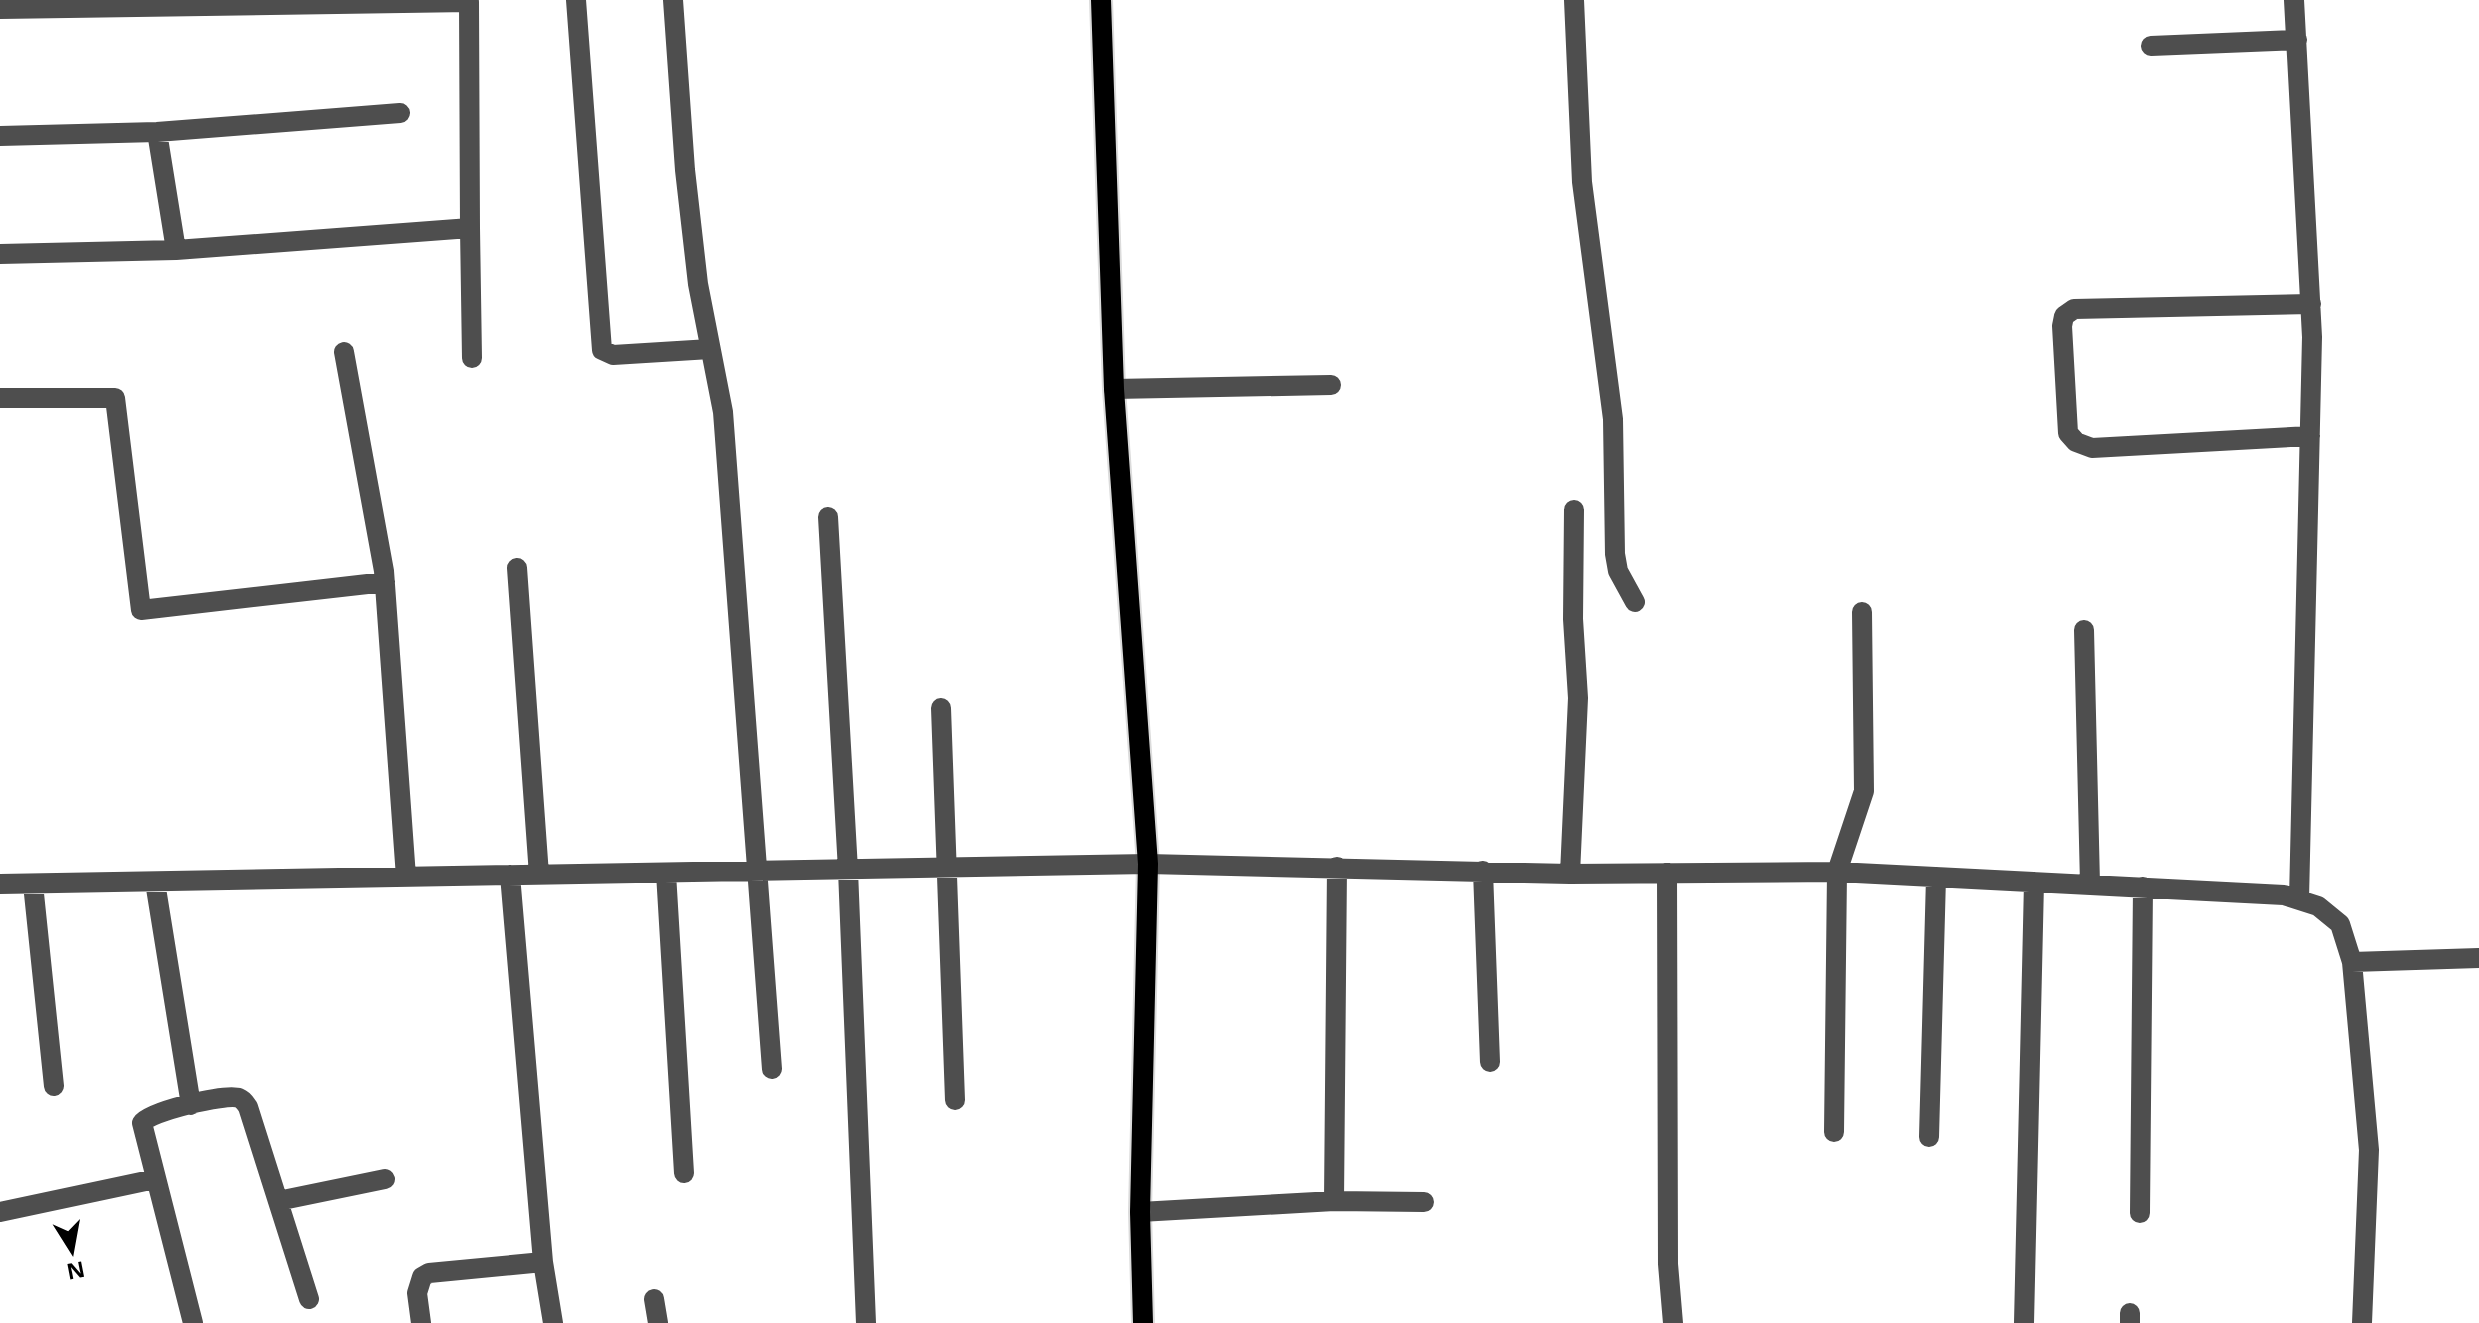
<svg xmlns="http://www.w3.org/2000/svg" width="2479" height="1323" viewBox="0 0 2479 1323" font-family="'Noto Sans',sans-serif">
<style>
.lines{fill:none;stroke-linecap:round;stroke-linejoin:round}
.major-casing{stroke:#dbdbdb;stroke-width:24}
.minor{stroke:#4e4e4e;stroke-width:20}
.major{stroke:#000;stroke-width:20}
</style>
<rect width="100%" height="100%" fill="#fff"/>
<g class="lines">
<g class="major-casing">
<path id="major" d="M1101,0L1114,389L1148,864L1140,1212L1143,1323"/>
</g>
<path class="minor" d="M576,0L602,350L613,355L710,349
M673,0L685,170L698,284L723,412L772,1069
M1574,0L1582,182L1613,419L1615,554L1618,571L1635,602
M2294,0L2312,337L2299,899
M0,9L469,2L470,228L176,250L0,254
M2151,46L2297,40
M157,132L176,250
M0,136L157,132L400,113
M470,228L472,358
M344,352L384,571L406,877
M1114,389L1331,385
M0,398H115L141,610L385,582
M2310,436L2092,448L2076,442L2068,433L2062,326L2064,316L2074,309L2311,304
M828,517L848,870L866,1323
M517,568L539,875
M2084,630L2090,884
M941,708L955,1100
M1483,871L1490,1062
M666,873L684,1173
M1667,873L1668,1264L1673,1323
M1570,874L1578,698L1573,619L1574,510
M510,875L543,1262L553,1323
M155,882L191,1105
M0,884L1148,864L1570,874L1837,872L2284,895L2318,906L2340,924L2352,962L2369,1150L2362,1323
M33,884L54,1086
M2352,962L2479,958
M1834,1132L1837,872L1864,791L1862,612
M1929,1137L1936,877
M278,1201L385,1179
M1334,1201L1337,867
M0,1212L155,1179
M1140,1212L1334,1201L1424,1202
M2140,1213L2143,887
M654,1299L658,1323
M193,1323L142,1123C148,1112 226,1093 239,1098C244,1100 245,1103 248,1107L309,1299
M421,1323L417,1293L422,1277L429,1273L543,1262
M2024,1323L2034,882
M2130,1323V1313"/>
<use href="#major" class="major"/>
</g>
<g transform="translate(72 1251) rotate(169)" stroke="#ffffff" stroke-width="6" paint-order="stroke">
<path d="M0-6L14 30L0 20L-14 30Z" fill="#000000"/>
<text y="-12" font-size="22" font-weight="bold" text-anchor="middle" fill="#000000">N</text>
</g>
</svg>
